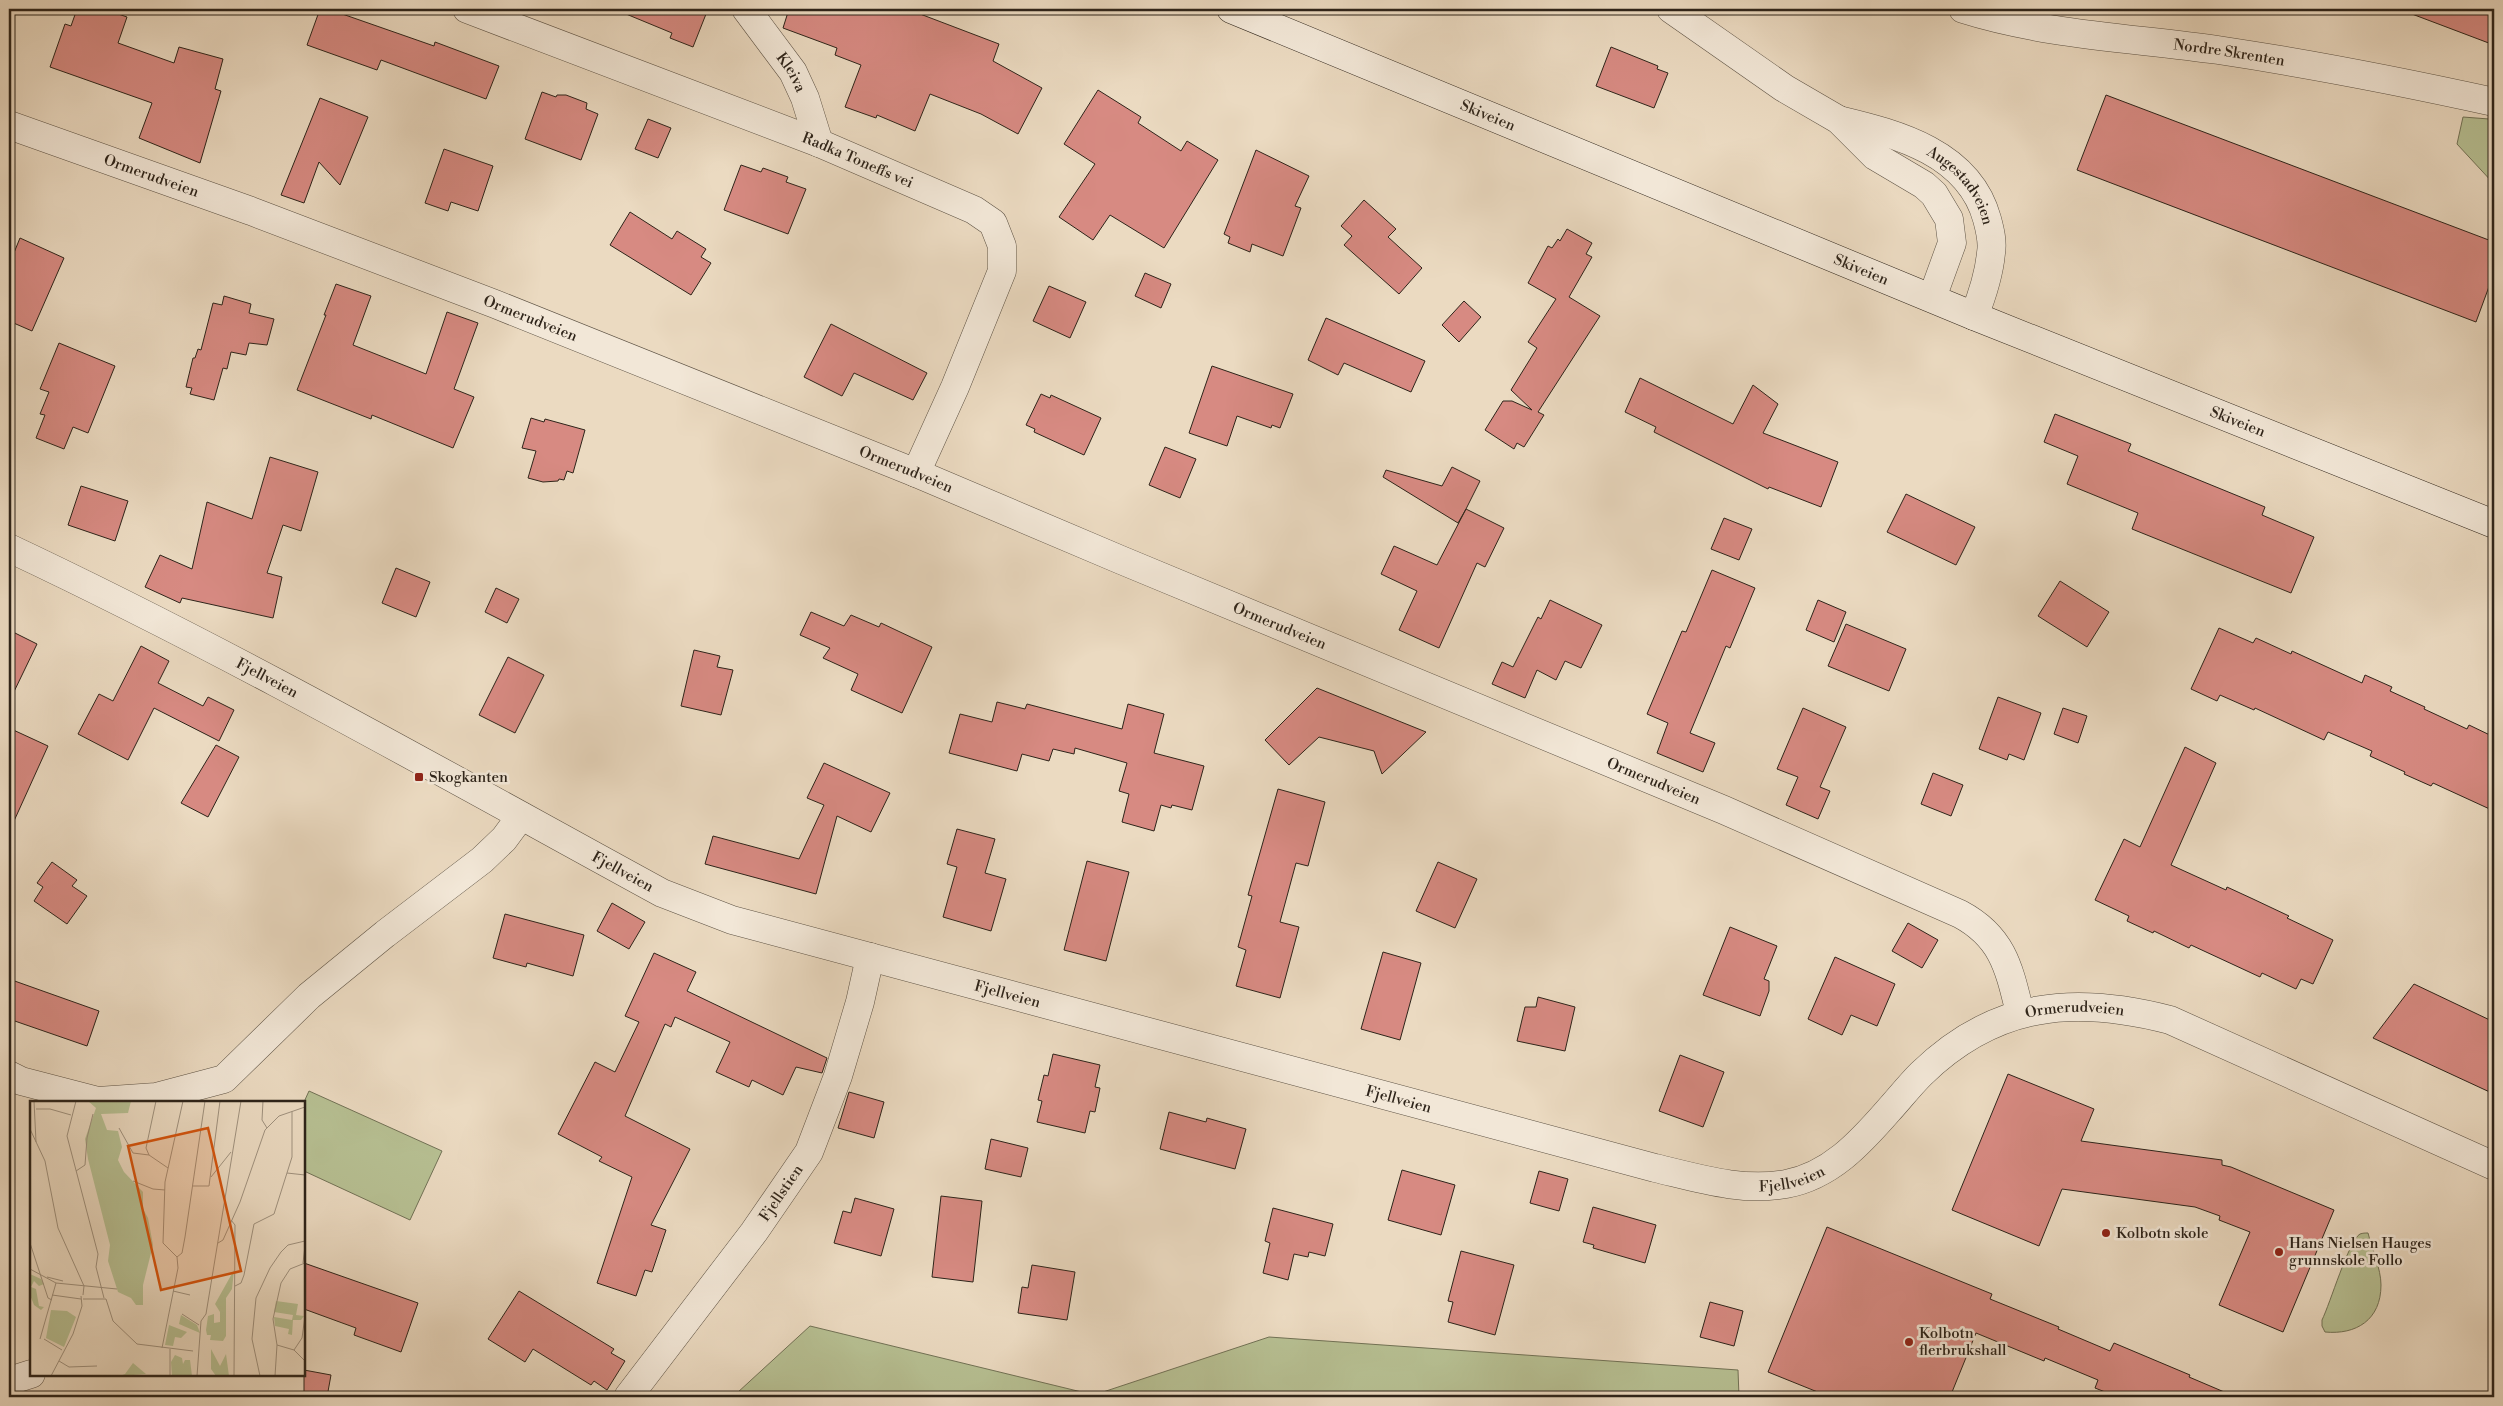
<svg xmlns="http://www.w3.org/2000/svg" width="2503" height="1406" viewBox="0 0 2503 1406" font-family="'Libre Bodoni',serif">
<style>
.green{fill:#b7c093;stroke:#727256}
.building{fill:#d78a82;stroke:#2e241a}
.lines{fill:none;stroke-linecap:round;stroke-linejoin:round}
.minor-casing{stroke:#5d5244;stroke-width:29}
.secondary-casing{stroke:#2e241a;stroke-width:29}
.minor{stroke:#f2e7d7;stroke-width:28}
.secondary{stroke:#f2e7d7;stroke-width:28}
.poi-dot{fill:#8f2418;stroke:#f2e7d7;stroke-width:2}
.labels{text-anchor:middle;stroke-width:5;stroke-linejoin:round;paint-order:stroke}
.street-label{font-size:15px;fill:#2e241a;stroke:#f2e7d7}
.poi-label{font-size:15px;fill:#2e241a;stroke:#f2e7d7;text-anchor:start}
.inset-road{fill:none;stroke:#9f917e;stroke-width:1}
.view{fill:#d5540d;fill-opacity:0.15;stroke:#d5540d;stroke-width:2.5}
.inset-edge{fill:none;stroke:#2e241a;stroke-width:2.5}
</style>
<rect width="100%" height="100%" fill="#ebdac1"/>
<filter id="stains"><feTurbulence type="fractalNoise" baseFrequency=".004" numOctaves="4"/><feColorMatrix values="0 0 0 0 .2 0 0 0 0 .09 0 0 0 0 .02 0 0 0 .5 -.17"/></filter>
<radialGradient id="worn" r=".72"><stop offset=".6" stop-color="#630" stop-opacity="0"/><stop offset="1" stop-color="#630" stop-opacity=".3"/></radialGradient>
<path class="green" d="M2463,117L2489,119L2494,123V184L2457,144Z
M309,1091L442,1151L410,1220L304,1171V1102Z
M2368,1233C2372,1249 2381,1269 2381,1285C2381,1320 2356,1335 2325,1332L2322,1326V1320C2330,1304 2349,1240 2360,1234C2363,1233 2365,1233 2368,1233Z
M810,1326L1094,1395L1269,1337L1738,1370L1739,1397H729L737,1393Z"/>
<path class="building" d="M77,9H104L127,17L118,43L174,63L179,47L223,59L215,89L221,91L200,163L139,138L152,103L50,67L65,24L71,26Z
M320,9H328L434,46L435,42L499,66L486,99L381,60L377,70L307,45Z
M614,9H708L693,47L670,38L672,33Z
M789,9H907L999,44L993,61L1042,88L1018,134L981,114L930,94L915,131L877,115L876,118L845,107L861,65L835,55L837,48L783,28Z
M2405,9H2494V45L2404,11Z
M1611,47L1658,66L1657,69L1668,73L1654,108L1596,86Z
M1098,90L1141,117L1138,123L1181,151L1187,141L1218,160L1164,248L1110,215L1093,240L1059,217L1095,164L1064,144Z
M542,92L556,97L557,95H566L587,103L586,109L598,114L581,160L525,139Z
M2106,95L2494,242V273L2476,322L2077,170Z
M320,98L368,117L340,185L319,162L304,203L281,195Z
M648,119L671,128L658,158L635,149Z
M444,149L493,166L478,211L451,202L448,211L425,203Z
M1256,150L1309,176L1295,206L1301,208L1283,256L1252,244L1250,252L1228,243L1230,237L1224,234Z
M741,165L761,172L763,168L788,177L786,182L806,189L788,234L724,210Z
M1364,200L1396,229L1388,237L1422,268L1399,294L1344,245L1352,236L1341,226Z
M630,212L672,239L677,231L706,249L701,257L711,263L691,295L610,245Z
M1567,229L1592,243L1586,254L1592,257L1569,297L1600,316L1538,412L1544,415L1524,447L1517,443L1514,449L1485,430L1503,401H1512L1532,410L1511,390L1537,348L1528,342L1556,299L1528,283L1548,246L1552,248L1558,239L1560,241Z
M20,238L64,258L32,331L9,321V265Z
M1145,273L1171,284L1161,308L1135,296Z
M336,284L371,296L353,345L426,374L447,312L478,323L454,389L474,397L453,448L372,415L371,419L297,390L326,315H324Z
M1049,286L1086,302L1070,338L1033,321Z
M224,296L251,304L249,313L274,319L267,345L249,343L246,355L231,352L227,369L223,368L214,400L190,394L192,388L186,387L193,358H195L198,349L201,350L213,303L222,305Z
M1464,301L1481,317L1459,342L1442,325Z
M1326,318L1425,361L1411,392L1344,363L1338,375L1308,360Z
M831,324L927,373L913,400L854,373L842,396L804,377Z
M59,343L115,366L88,433L73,427L64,449L36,438L45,415L40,414L49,392L40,389Z
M1212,366L1293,394L1280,428L1272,425L1271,428L1237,416L1227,446L1189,433Z
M1640,378L1733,424L1753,385L1778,404L1763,433L1838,462L1821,507L1769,487L1768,489L1654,432L1656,427L1625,412Z
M1041,394L1050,398L1051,395L1101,418L1084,455L1034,432L1035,429L1026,425Z
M2055,414L2131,444L2128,451L2265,507L2262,515L2314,537L2291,593L2132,529L2138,513L2067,484L2078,456L2044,442Z
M531,418L544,422L545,419L585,430L573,473L567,471L564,480L559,479L558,481L543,482L528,478L536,451L522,448Z
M1165,447L1196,459L1180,498L1149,485Z
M270,457L318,472L301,531L283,525L267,573L282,577L273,618L182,598L180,603L145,587L160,555L192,569L207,502L252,519Z
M1452,467L1480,481L1466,509L1504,528L1485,567L1477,563L1439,648L1399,630L1417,591L1381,574L1394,546L1437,565L1466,509L1458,523L1383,477L1386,470L1442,486Z
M81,486L128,501L115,541L68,525Z
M1906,494L1975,527L1956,565L1887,532Z
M1724,518L1752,529L1739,560L1711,549Z
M396,568L430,582L416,617L382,603Z
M1712,570L1755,588L1730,648L1726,646L1690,733L1715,743L1703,772L1657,753L1668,723L1647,714L1682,631L1686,632Z
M2060,581L2109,612L2087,647L2038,616Z
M496,588L519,599L507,623L485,612Z
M1550,600L1602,625L1581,668L1565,661L1556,680L1537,670L1525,698L1492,684L1502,662L1513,667L1538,617L1541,619Z
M1818,600L1846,612L1834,642L1806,630Z
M811,612L844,626L851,615L879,627L881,623L932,647L902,713L851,690L858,674L823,658L830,648L800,635Z
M1846,624L1906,649L1889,691L1828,666Z
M2219,628L2253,643L2256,638L2291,654L2292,651L2362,683L2365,675L2392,687L2390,691L2425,707L2424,709L2467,729L2469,725L2494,737V811L2433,783L2431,786L2404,774L2405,772L2370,756L2372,751L2328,732L2324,740L2255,708L2254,710L2220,695L2217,701L2191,689Z
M9,630L37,644L9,702Z
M141,646L169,661L158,683L203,706L208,697L234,710L219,741L154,708L128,760L78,734L99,694L113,701Z
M694,650L720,656L717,667L733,670L721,715L681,706Z
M508,657L544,675L515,733L479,715Z
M1317,688L1426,732L1382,774L1374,751L1319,737L1289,765L1265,740Z
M1998,697L2041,713L2024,760L2009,754L2007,760L1979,749Z
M997,702L1025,709L1027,704L1122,729L1128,704L1164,714L1154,753L1204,766L1192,810L1172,805L1171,808L1161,805L1154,831L1122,822L1129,794L1119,791L1127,763L1075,748L1074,754L1053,749L1049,761L1022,754L1017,771L949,753L960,714L992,722Z
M1803,708L1846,727L1820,787L1830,791L1818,819L1786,805L1798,777L1777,769Z
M2063,708L2087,716L2078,743L2054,734Z
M9,728L48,746L9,832Z
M216,745L239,757L208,817L181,803Z
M2185,747L2216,763L2171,865L2226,890L2227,887L2253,899L2289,916L2287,918L2333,940L2313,984L2301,979L2296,989L2262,973L2260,977L2191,945L2189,948L2154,931L2153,933L2127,921L2129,916L2095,900L2124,839L2140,847Z
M824,763L890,793L871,832L837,816L816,894L705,864L713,836L799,859L824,805L807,798Z
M1933,773L1963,785L1951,816L1921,804Z
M1278,789L1325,802L1308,866L1296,863L1280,922L1299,927L1280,998L1236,986L1246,950L1238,947L1252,896L1248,895Z
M957,829L995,839L985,873L1006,879L991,931L943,917L957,867L947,864Z
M1087,861L1129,872L1106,961L1064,950Z
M52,862L77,880L72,886L87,896L67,924L34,901L43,887L37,883Z
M1438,862L1477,879L1455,928L1416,911Z
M612,903L645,922L629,949L597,931Z
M505,914L584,935L573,976L527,963L526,967L493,958Z
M1908,923L1938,940L1922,968L1892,951Z
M1730,927L1777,946L1764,979L1769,981V991L1760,1016L1703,995Z
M1383,952L1421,963L1400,1040L1361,1029Z
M654,953L696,972L687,991L827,1058L822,1073L796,1067L783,1095L752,1080L749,1087L716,1072L730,1042L675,1017L671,1027L665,1024L625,1116L690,1149L651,1225L666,1230L652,1272L645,1270L636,1296L597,1283L632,1177L599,1161L602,1157L558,1134L595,1062L615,1072L639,1022L625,1016Z
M1835,957L1895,984L1877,1026L1851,1015L1842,1035L1808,1019Z
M9,979L99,1011L87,1046L9,1019Z
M2414,984L2494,1022V1094L2373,1038Z
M1538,997L1575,1007L1565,1051L1517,1041L1525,1007H1536Z
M1053,1054L1100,1065L1095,1087L1100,1088L1095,1112L1090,1111L1085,1133L1037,1122L1042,1101L1038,1100L1044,1075L1048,1076Z
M1680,1055L1724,1072L1703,1127L1659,1111Z
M2008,1074L2094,1109L2081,1141L2222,1160V1165L2231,1167L2334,1210L2283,1332L2219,1305L2250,1232L2219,1220L2220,1216L2195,1207L2062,1189L2039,1246L1952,1210Z
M849,1092L884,1102L874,1138L838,1128Z
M1169,1112L1206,1122L1207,1118L1246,1129L1235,1169L1160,1149Z
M991,1139L1028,1148L1021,1177L985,1169Z
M1402,1170L1455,1185L1441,1235L1388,1220Z
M1539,1171L1568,1179L1559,1211L1530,1203Z
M941,1196L982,1201L973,1282L932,1277Z
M855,1198L894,1209L881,1256L834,1243L843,1211L851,1213Z
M1593,1207L1656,1225L1645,1263L1593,1248L1594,1245L1583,1242Z
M1273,1208L1333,1224L1325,1256L1309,1252L1308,1257L1294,1254L1288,1280L1263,1273L1270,1243L1265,1241Z
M1827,1227L1992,1294L1990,1299L2059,1327L2058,1329L2110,1351L2114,1343L2190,1375L2189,1377L2236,1397H2118L2095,1388L2098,1380L2045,1358L2044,1361L1976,1333L1950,1397H1830L1768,1372Z
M1461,1251L1514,1265L1495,1335L1448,1322L1453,1302L1448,1301Z
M304,1263L418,1303L401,1352L354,1335L356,1328L304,1309Z
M1032,1265L1075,1272L1067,1320L1018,1313L1022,1287L1028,1288Z
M519,1291L614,1349L611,1353L625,1361L607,1390L594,1381L591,1385L533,1349L525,1362L488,1339Z
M1710,1302L1743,1311L1734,1346L1700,1337Z
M304,1370L331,1375L327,1397H304Z"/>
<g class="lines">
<g class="minor-casing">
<g id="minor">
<path id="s1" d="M467,9L819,143L974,210L993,223L1002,246V271L955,387L916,473"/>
<path id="s2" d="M746,9L793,72L805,98L819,143"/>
<path d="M1671,9L1784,88L1839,120L1875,156L1924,185L1934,194L1949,219L1952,243L1932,298"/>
<path id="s3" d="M1963,9C2045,35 2133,38 2218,50C2311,64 2403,82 2494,102"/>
<path id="s4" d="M1839,120C1898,134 1969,153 1987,219C1990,230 1993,242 1991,253C1989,275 1982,296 1974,316"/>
<path id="s5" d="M9,125L251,211L495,304L916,473L1121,560L1724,810L1960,914C2003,937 2009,968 2020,1013"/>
<path id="s6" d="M9,548C232,653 446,775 662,893L732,920L1655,1168C1698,1178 1741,1192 1786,1184C1830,1176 1860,1143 1888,1111C1899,1099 1909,1086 1921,1074C1995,1002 2074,995 2170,1020L2494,1166"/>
<path d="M9,1075L21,1081L98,1101L156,1097L224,1079L309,996L385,934L482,860L504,839L521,816"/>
<path d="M9,1381L31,1374"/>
<path id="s7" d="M628,1397L754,1232L809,1152L838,1076L860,1002L870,957"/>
</g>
</g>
<g class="secondary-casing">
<g id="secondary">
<path id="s8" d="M1231,9L1974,316L2494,524"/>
</g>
</g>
<use href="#minor" class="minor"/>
<use href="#secondary" class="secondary"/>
</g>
<g class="poi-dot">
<rect x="414" y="772" width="10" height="10" rx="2.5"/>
<circle cx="2106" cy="1233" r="5"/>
<circle cx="2279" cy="1252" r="5"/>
<circle cx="1909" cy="1342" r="5"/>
</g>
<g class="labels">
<g class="street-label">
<text dy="5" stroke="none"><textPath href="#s3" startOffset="270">Nordre Skrenten</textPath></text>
<text dy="5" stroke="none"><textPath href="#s2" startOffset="78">Kleiva</textPath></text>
<text dy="5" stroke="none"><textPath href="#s8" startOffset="278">Skiveien</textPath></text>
<text dy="5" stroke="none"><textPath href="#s1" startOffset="419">Radka Toneffs vei</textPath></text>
<text dy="5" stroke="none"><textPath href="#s5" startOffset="151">Ormerudveien</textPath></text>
<text dy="5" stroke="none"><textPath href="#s4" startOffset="144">Augestadveien</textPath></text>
<text dy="5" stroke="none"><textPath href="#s8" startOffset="682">Skiveien</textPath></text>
<text dy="5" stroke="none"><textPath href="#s5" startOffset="556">Ormerudveien</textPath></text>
<text dy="5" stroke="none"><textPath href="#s8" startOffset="1088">Skiveien</textPath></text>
<text dy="5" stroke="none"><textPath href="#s5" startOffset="961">Ormerudveien</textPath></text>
<text dy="5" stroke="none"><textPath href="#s5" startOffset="1366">Ormerudveien</textPath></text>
<text dy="5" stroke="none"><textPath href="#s6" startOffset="289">Fjellveien</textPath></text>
<text dy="5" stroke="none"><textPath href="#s5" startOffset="1771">Ormerudveien</textPath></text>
<text dy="5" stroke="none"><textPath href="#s6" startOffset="694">Fjellveien</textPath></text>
<text dy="5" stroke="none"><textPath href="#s6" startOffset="1099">Fjellveien</textPath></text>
<text dy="5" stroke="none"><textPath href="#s6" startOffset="2252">Ormerudveien</textPath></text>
<text dy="5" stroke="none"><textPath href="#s6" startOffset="1504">Fjellveien</textPath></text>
<text dy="5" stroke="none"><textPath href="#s6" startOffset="1909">Fjellveien</textPath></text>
<text dy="5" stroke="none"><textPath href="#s7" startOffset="255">Fjellstien</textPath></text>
</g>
<g class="poi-label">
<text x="429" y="782">Skogkanten</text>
<text x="2116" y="1238">Kolbotn skole</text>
<text x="2289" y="1248">Hans Nielsen Hauges<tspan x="2289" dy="17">grunnskole Follo</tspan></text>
<text x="1919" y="1338">Kolbotn<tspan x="1919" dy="17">flerbrukshall</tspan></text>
</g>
</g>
<g transform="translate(30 1101)">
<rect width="275" height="275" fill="#ebdac1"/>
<path d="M58,0H101L98,12L71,13L77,29L88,30L92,46L88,59L94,71L113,91V108L118,117L123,144L113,184V204H106L101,197L88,191L78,160L80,144L58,58L55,38L66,7ZM204,169L202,188L196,197V235L193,240L180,239L181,234H177L176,229L178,215L184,213V222L190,221V211L185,203ZM0,173L11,178L14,183L9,185L4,180L1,186L6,188L9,205L14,206L11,209L4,204L0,194ZM246,200L268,203L266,214L274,215L271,219H263L262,234L258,233L259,228L245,225L244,216L262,219L263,214L244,211ZM21,209L37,210L46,216L34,246L16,237ZM151,214L167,224L170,232L149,223ZM139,224L157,231L151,237L145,236L143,245L135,244ZM181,248L190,265L196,253L199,275H186L181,268ZM145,254L152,257L153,263L155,259H160L162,275H142L141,261ZM103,262L116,273L90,275L95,273Z" fill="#b7c093"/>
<path class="inset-road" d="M4,0L6,41M46,0L37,35L68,153L66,166L74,197M126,0L116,47L119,54L138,67M233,0L232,19L237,27M6,8H20L41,14M89,27L103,52L119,54M0,28L15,60L28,127L54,185L53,194M46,70L55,64L57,37L63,13M257,72L275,74M181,76L201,51M103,80L123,88L135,89M163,85H179L190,0M201,119L205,124L204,275M0,142L18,197L22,199M188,142L193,139L210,101L235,29L249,15L275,6M147,156L133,142L135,81L153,0M147,156L152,152L155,136L175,0M273,162L275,145M275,162L260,168L251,182L243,218L247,244L264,249L275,260M0,168L26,182M17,176L33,180M26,182L87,188M205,185L211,182L214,174L224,123L244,113L262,56V10M143,190L160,194M22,194L51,198M53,198H76L83,220L107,243L163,250M152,213L169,224M10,238L26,182M14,238L32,249M132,247L148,167L147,156M264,249L272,237L275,215M29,260L39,266L67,265M21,275L43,233L52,205L51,195M140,275V248M167,275L171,220L176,213L211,0M230,275L222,238L226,197L240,167L251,151L258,144L275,140M245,275L247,244"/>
<path class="view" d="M178,27L211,170L131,189L98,45Z"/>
<rect width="275" height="275" class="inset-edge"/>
</g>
<rect width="2503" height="1406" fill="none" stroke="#ebdac1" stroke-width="30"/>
<rect x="10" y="10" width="2483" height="1386" fill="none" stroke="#2e241a" stroke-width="2.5"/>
<rect x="15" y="15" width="2473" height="1376" fill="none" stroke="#2e241a"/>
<rect width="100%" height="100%" filter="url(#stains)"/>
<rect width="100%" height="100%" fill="url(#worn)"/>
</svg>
